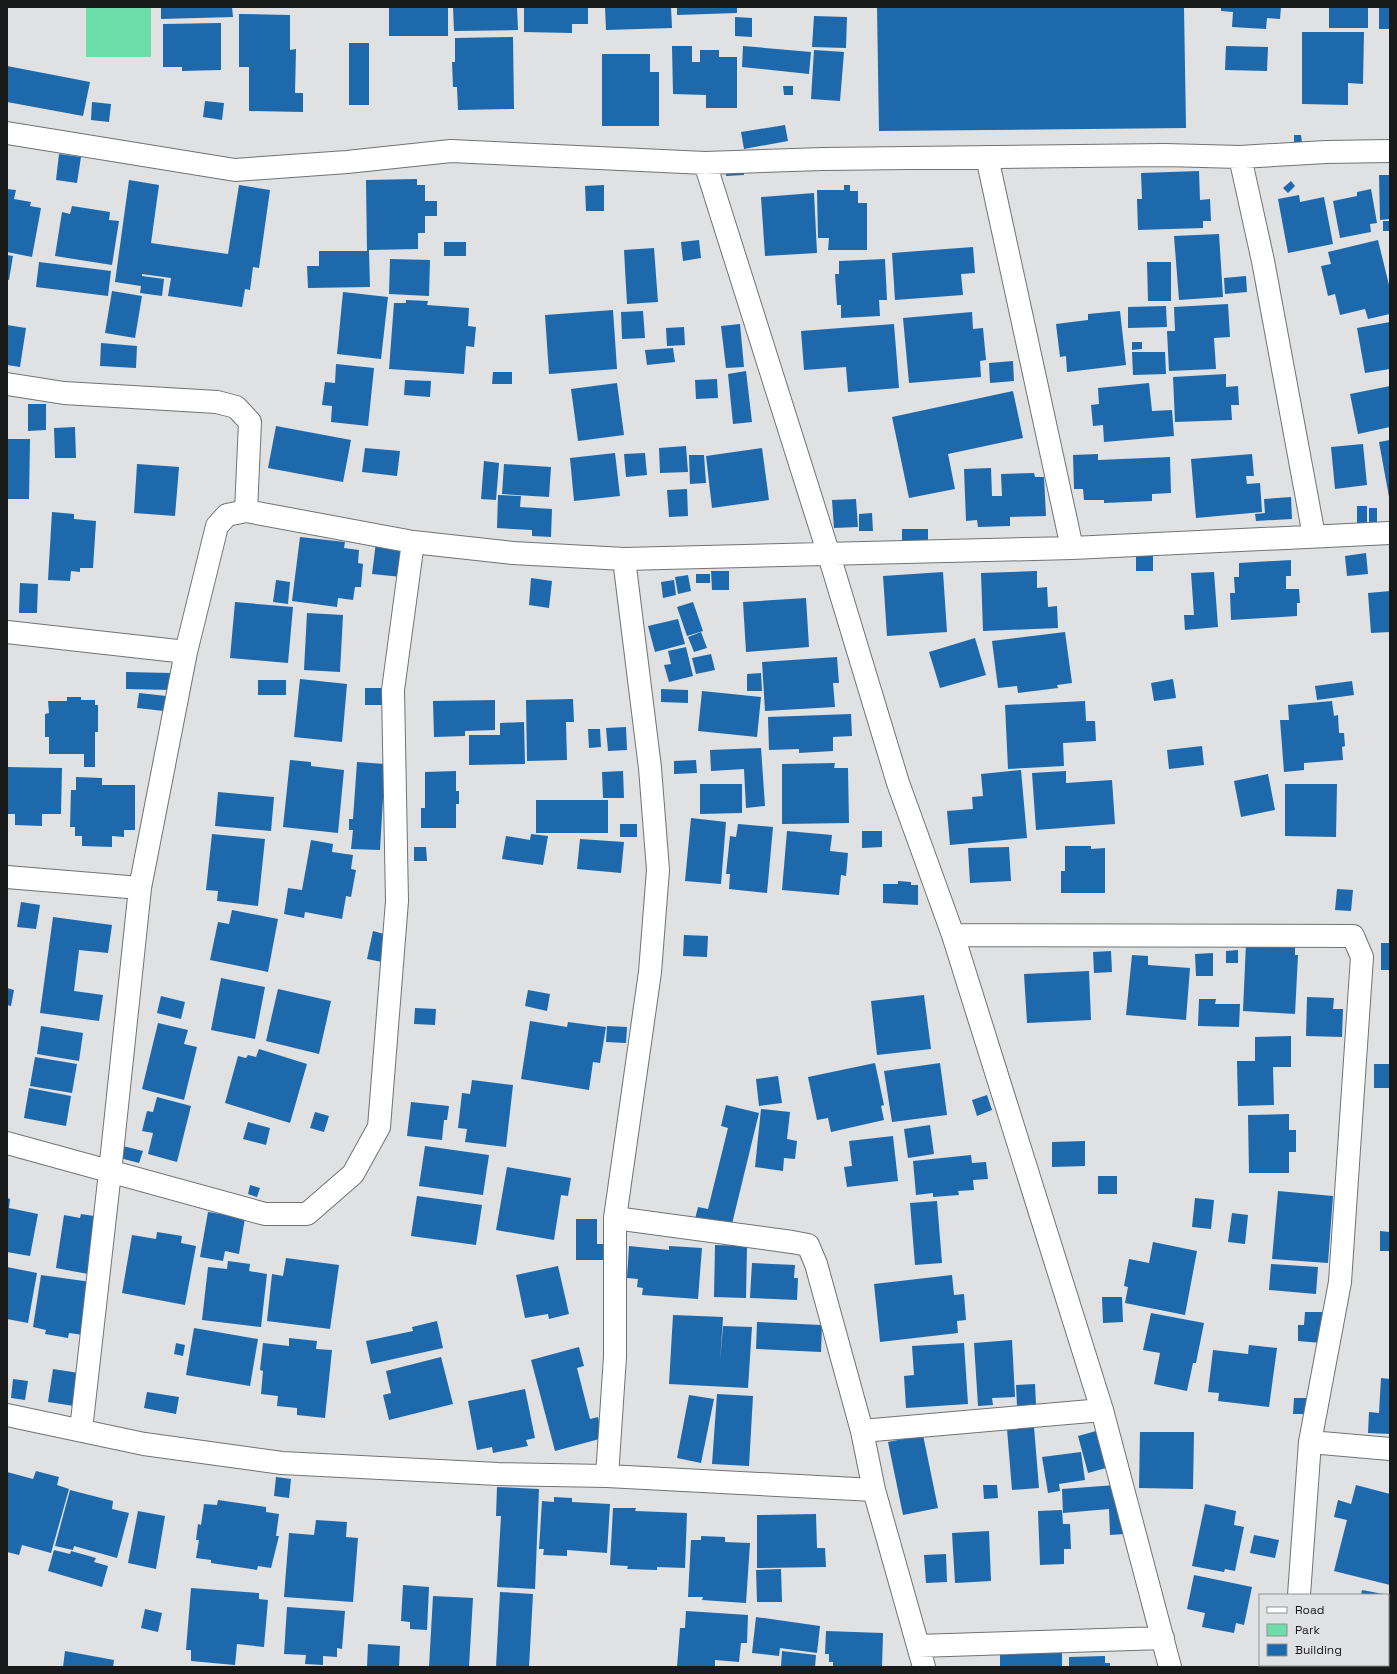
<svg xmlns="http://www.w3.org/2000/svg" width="1397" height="1674" viewBox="0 0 1397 1674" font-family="'Space Grotesk',sans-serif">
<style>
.green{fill:#6ddea9}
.building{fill:#1e68ac}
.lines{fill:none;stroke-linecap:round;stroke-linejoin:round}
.minor-casing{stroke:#717273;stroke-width:24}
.minor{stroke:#fff;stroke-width:22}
</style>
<rect width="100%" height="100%" fill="#e0e1e2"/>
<path class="green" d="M86,7H151V57H86Z"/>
<path class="building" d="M161,7H232L233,17L161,19Z
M389,7H448V36H389Z
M453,7H517L518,30L454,31Z
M524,7H588V24H572V33L524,32Z
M605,7H671L672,28L606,30Z
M677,7H737V13L677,15Z
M877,7H1184L1186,128L879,131Z
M1221,7H1281L1280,19L1267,18L1266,29L1232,27L1233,12L1221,11Z
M1329,7H1368V28H1329Z
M1379,7H1390V29H1379Z
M239,14L290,15V50L296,49L295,93H303V112L249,111V67H239Z
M814,16L847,17L846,48L812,47Z
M735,17L752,18V37L735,36Z
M221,23V70L182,71V67H163V24Z
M1302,32H1364L1363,84L1348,83V105L1302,104Z
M513,37L514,109L458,110L457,87H453L452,62H455V38Z
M349,43H369V105H349Z
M672,46H692V62H700V50H719V57H737V108H706V95L673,94Z
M743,46L811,52L809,74L742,67Z
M1226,46L1268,47L1267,71L1225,70Z
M814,50L844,52L840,101L811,99Z
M602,54H650V72H659V126H602Z
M7,66L90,82L83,116L7,102Z
M783,86H793V95H784Z
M205,101L224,103L222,120L203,117Z
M92,102L111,104L109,122L91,120Z
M785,125L788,141L744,149L741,132Z
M1294,135H1301L1302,143H1294Z
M59,154L81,157L77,183L56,180Z
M726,166H744V175L726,176Z
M1199,171L1200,200L1210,199L1211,221H1203V228L1138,230L1137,199H1142L1141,173Z
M1379,175H1390V219L1380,220Z
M417,179V185H425V201H437V216H425V233H418V249L369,250L370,287L308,288L307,266H319V251H367L366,180Z
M129,180L159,185L151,243L228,254L239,185L270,190L259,268L253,267L250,290L245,289L242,307L168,296L171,278L142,274V276L164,279L162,296L140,293L141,286L115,282Z
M1291,181L1295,186L1288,193L1283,188Z
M604,185V211H586L585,186Z
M844,185H850V191H858V203H867V250H828L829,238H818L817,190H844Z
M7,189L16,190L14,199L31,202L30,206L41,208L32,257L7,252Z
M1371,189L1377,223L1370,224L1371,232L1340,238L1333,201L1357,196V192Z
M814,193L817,253L765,256L761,197Z
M1299,195L1300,202L1324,197L1333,244L1288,253L1278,199Z
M72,206L110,212L109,220L119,221L112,265L55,256L62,212L70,214Z
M1383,221H1390V231H1383Z
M1219,234L1223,297L1179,300L1174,236Z
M699,240L701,258L683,261L681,242Z
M1378,240L1390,289V314L1368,319L1365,309L1340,315L1335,294L1328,296L1321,266L1331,264L1328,252Z
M444,242H466V256H444Z
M973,247L975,273L961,274L963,295L895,300L892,253Z
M654,248L658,302L627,304L624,250Z
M7,255L13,256L9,280H7Z
M390,259L430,260L429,296L389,294Z
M885,259L887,300H879L880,316L841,318V305H837L835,274H839V261Z
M39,262L111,271L108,296L36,287Z
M1147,262H1171V301H1148Z
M1246,276L1247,292L1225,294L1224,278Z
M112,291L142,296L135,338L105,333Z
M343,292L388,297L381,359L337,354Z
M406,300L428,301L427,305L469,308L468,326L476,327L474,347L466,346L464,374L389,369L394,303H406Z
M1228,304L1230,337L1214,338L1216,369L1169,371L1167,331H1175L1174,307Z
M1166,306L1167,327L1128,328V307Z
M613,310L617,369L549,374L545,315Z
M643,311L645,338L622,339L621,312Z
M1120,311L1126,365L1067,372L1066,356L1060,357L1056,324L1088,320V314Z
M972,312L973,329L983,328L986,360L980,361L981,377L909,383L903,318Z
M1390,322V369L1365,373L1357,328Z
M740,324L744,367L726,368L721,326Z
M894,324L899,388L848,392L846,367L804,370L801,331Z
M7,325L26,328L20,367L7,365Z
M684,327L685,345L667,346L666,328Z
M1132,342H1142V349L1132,350Z
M101,343L137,346L136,368L100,366Z
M673,348L675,362L647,365L645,350Z
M1132,352H1165L1166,374L1133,375Z
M1013,361L1014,381L990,383L989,363Z
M336,364L374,368L368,426L331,422L332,406L322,405L325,382L335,383Z
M746,371L752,422L733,424L728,374Z
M493,372H512V384H492Z
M1226,374V387L1238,386L1239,405H1231L1232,420L1175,422L1173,377Z
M717,379L718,398L696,399L695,380Z
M405,380L431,381L430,397L404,395Z
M617,383L624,435L578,441L571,389Z
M1149,383L1152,411L1172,410L1174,436L1104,442L1103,425L1093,426L1091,405L1099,404L1098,388Z
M1390,386V427L1358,434L1350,394Z
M1013,391L1023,438L948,454L955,489L909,498L892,417Z
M28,404H46V430L28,431Z
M276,426L351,440L343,482L268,468Z
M75,427L76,458H55L54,428Z
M7,439H30L29,499H7Z
M1390,440V497H1389L1379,442Z
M1363,444L1367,485L1335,489L1331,447Z
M686,446L688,472L660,473L659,448Z
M365,448L400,451L397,476L362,472Z
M762,448L769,500L712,508L706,456Z
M615,453L620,496L574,501L570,458Z
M645,453L647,475L626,477L624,454Z
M1098,454V460L1170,457L1171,493L1152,494V501L1104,503V500H1084L1083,489H1074L1073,455Z
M1252,454L1254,476H1246L1247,484L1260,483L1262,512L1196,518L1191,459Z
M689,455H704L706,483L690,484Z
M484,461L499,463L496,500L481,499Z
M137,464L179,467L175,516L134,513Z
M504,464L551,467L549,497L502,494Z
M991,468L992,496H1002L1001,474L1034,473L1035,477H1044L1046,516L1010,517V526L978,527L977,520L966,521L964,469Z
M687,489L688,516L669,517L667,490Z
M498,495L521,496L520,507L552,509L551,537L532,536V530L497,528Z
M1291,497L1292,519L1256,521L1255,514L1265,513L1264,499Z
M856,499L858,527L834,528L832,500Z
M1357,506H1367V524H1357Z
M1369,508H1377V523H1369Z
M52,512L74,514V519L96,521L93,568H80V572L71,571L70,581L48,580Z
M872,513L873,531H859V514Z
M902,529H928V548H902Z
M300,537L345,542L344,548L359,550L358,563L363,564L361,587H355L353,600L338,598L337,607L292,601Z
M376,542L405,545L402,577L372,574Z
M1136,551H1153V571H1136Z
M1366,553L1368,574L1347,576L1345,556Z
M1291,560V576H1286V589H1299L1300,603H1297V616L1231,620L1230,593H1235L1234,577H1239V563Z
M711,571H729V590H712Z
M1037,571V588L1047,587L1048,607L1057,606L1058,628L983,631L981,573Z
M943,572L947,632L887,636L883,576Z
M1214,572L1218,627L1185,630L1184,615H1194L1191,573Z
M696,574H710V583H696Z
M688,575L691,591L678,594L675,577Z
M531,578L552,581L549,608L529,605Z
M276,580L290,582L288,604L273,602Z
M674,580L676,595L663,598L661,582Z
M20,583L38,584L37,613H19Z
M1390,591V632L1371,633L1368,593Z
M806,598L809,647L746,652L743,602Z
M235,602L293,607L288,663L230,658Z
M693,602L703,631L687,636L677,607Z
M307,613L343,615L340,672L304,670Z
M678,619L685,644L655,652L648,626Z
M701,632L707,648L694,652L688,637Z
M1065,632L1072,683L1057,685L1058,688L1018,693L1017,686L998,688L992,641Z
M975,638L986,675L940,688L929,652Z
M686,647L693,676L669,682L664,665L671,664L668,651Z
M711,654L715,670L696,674L692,658Z
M837,657L839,683H833L835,707L765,711L762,662Z
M126,672L171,673V690L126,689Z
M761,673L762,691H747V674Z
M300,679L347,684L342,742L294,737Z
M1173,679L1176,698L1154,701L1151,683Z
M258,680H286V695H258Z
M1352,681L1354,695L1317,700L1315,686Z
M365,688H385L384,705H365Z
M661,689L688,690V703L661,702Z
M702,691L761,697L757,737L698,731Z
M139,693L166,696L164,711L137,708Z
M67,697H81V700H95V705H98V732H95V767H84V754H49V737H45V714L49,713L48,701H67Z
M573,699L574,722H566L567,760L527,761L526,700Z
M495,700V730L465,731V736L434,737L433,701Z
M1085,701L1086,721H1095L1096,741L1063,743L1064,766L1008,769L1005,705Z
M1332,701L1334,716L1338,715L1339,733H1344L1345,746L1342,747L1343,760L1304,763V770L1284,772L1280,720H1289L1288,705Z
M851,714L852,736L833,737V751L799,753V749L769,750L768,717Z
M524,722L525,764L469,765V735H500V723Z
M626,727L627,750L608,751L606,728Z
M588,729H600L601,747L589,748Z
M1202,746L1204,765L1169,769L1167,750Z
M761,748L765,806L746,808L744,769L711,771L710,750Z
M290,760L311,762V766L344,770L338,833L283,827Z
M696,760L697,773L674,774V761Z
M357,762L385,764L380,850L351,849L353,830H349V819H353Z
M835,763L834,768H848L849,823L782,824V764Z
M7,767L62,768L61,814H42V826L15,825V814H7Z
M1021,770L1027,838L950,845L947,811L973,809L972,797L983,796L981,774Z
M456,771V791H459V804H456V828H421V808H425V772Z
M623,771L624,798H603L602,772Z
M1066,771V783L1112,780L1115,824L1036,830L1032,773Z
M1268,774L1275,810L1241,817L1234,781Z
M76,777L102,778V785H135V830H124V837L112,836V847L82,846V836H75V827H70L71,790H76Z
M700,784H742V813L700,814Z
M1285,784H1337L1336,837L1285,836Z
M218,792L274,797L271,831L215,826Z
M536,800H608V833H536Z
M691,818L726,822L721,884L685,881Z
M620,824H637V837H620Z
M738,824L773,827L767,893L729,889L730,874H726L730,836L736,837Z
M787,831L832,835L830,851L848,853L846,876L841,875L839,895L782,890Z
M862,831H882V847L862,848Z
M212,834L265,839L258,906L217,901L218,891L206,890Z
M531,834L548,836L543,865L502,859L506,836L530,840Z
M580,839L624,842L621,873L577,869Z
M311,840L333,844L332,852L353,855L351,869L356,870L351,897L346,896L342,919L305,912L304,918L284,914L288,888L302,890Z
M1065,846H1091V849L1105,848V893H1061V871H1065Z
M414,847H426L427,861H414Z
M1009,847L1011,881L970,883L968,848Z
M898,881L911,882V885H918V905L883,903V884H898Z
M1337,889L1353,890L1351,911L1335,910Z
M21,902L40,905L36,929L17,927Z
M232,910L278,919L268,972L210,960L218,922L229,924Z
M53,917L112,925L108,953L79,950L74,991L103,995L99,1021L40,1013Z
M373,931L388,935L382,962L367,959Z
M684,935L708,936L707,957L683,956Z
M1246,943L1295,946V955H1298L1295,1014L1243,1011Z
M1381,943H1390V970H1381Z
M1238,950V963H1226V951Z
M1111,951L1112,972L1094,973L1093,952Z
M1213,953V976H1196L1195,954Z
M1132,955L1148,956V965L1190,968L1186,1020L1126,1015Z
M1089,971L1091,1020L1027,1023L1024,974Z
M221,978L265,987L255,1039L211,1030Z
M7,988L14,990L11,1006L7,1005Z
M278,989L331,1001L319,1054L266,1041Z
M528,990L550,994L547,1011L525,1006Z
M924,995L931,1049L877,1055L871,1001Z
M161,996L185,1002L181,1019L157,1013Z
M1307,997L1334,998L1333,1009H1343L1342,1037L1306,1036Z
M1199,999H1216L1215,1004H1240L1239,1027L1198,1026Z
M415,1008L436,1009L435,1025L414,1024Z
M530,1021L567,1027L568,1022L606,1027L600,1063L593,1062L589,1090L521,1079Z
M158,1023L188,1030L184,1044L197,1047L184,1100L142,1089Z
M41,1026L83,1033L79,1061L37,1054Z
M607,1026L627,1027L626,1043L606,1042Z
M1291,1036V1067H1273L1274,1105L1238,1106L1237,1061H1255V1037Z
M259,1049L307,1064L290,1123L225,1103L238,1056L246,1058L248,1055L256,1057Z
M35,1057L77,1064L72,1093L30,1086Z
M875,1063L884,1105L881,1106L884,1120L831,1132L828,1118L817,1120L808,1077Z
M940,1063L947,1115L892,1122L884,1071Z
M1374,1064H1390V1088H1374Z
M778,1076L782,1103L759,1106L756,1079Z
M472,1080L513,1085L506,1147L465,1142L467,1129L458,1128L462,1093L470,1094Z
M29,1088L71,1096L66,1126L24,1118Z
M987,1095L992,1110L977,1116L972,1100Z
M157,1097L191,1106L177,1162L148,1154L153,1133L142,1131L147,1111L153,1112Z
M411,1102L449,1106L447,1120H444L442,1140L407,1136Z
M726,1105L759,1113L731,1228L695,1219L698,1207L708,1209L728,1128L721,1126Z
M761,1109L790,1112L787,1139L797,1141L795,1159L784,1158L783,1171L755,1167Z
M315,1112L329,1116L324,1132L310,1128Z
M1289,1114V1130H1296V1152H1289V1173H1249L1248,1115Z
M248,1122L270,1128L266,1145L243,1139Z
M930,1125L934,1154L908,1158L904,1129Z
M893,1136L898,1181L847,1187L844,1167L852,1166L849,1141Z
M1085,1141V1166L1052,1167V1142Z
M123,1146L143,1151L139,1163L120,1158Z
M425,1146L489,1155L483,1195L419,1186Z
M971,1155L972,1163L986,1162L988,1179L973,1180L974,1190L958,1191L959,1195L933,1197V1193L916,1195L913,1161Z
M507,1167L571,1178L568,1196L561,1195L554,1240L496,1230Z
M1098,1176H1117V1194H1098Z
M250,1185L260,1188L257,1197L248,1194Z
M1278,1191L1333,1196L1328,1263L1272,1259Z
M417,1196L482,1205L476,1245L411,1236Z
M7,1198L10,1199L9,1208L38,1214L30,1256L7,1252Z
M1195,1198L1214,1200L1211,1229L1192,1227Z
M937,1201L942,1263L915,1265L910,1203Z
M208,1212L245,1218L239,1254L225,1251L223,1261L200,1257Z
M1232,1213L1248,1215L1245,1244L1228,1242Z
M81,1214L100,1217L88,1274L56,1268L64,1215L80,1218Z
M576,1219H597V1244H608V1260H576Z
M1380,1231L1390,1232V1251H1380Z
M157,1232L182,1236L181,1243L196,1246L185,1305L122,1293L132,1235L156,1239Z
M1153,1242L1197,1251L1185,1315L1125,1303L1128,1287L1124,1286L1129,1259L1149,1263Z
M715,1245L747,1246L746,1298L714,1297Z
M629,1246L669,1250V1246L702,1248L698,1299L642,1295L643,1288L637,1287L638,1279L627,1278Z
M286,1258L339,1265L330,1329L267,1321L272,1274L283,1276Z
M228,1261L250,1264L249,1271L267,1274L261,1327L202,1320L208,1267L227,1269Z
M752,1263L795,1265L794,1278H798L797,1300L750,1298Z
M1271,1264L1318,1267L1316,1294L1269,1290Z
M558,1266L569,1314L549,1319L548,1314L525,1318L516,1275Z
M7,1267L37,1273L28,1323L7,1319Z
M41,1275L91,1282L83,1335L69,1333L68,1338L45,1334L46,1330L33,1327Z
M952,1275L954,1295L964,1294L966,1320L957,1321L958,1333L880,1342L874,1284Z
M1102,1297H1122L1123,1322L1103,1323Z
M1305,1312H1322L1321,1343L1298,1341V1325H1304Z
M1151,1313L1204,1323L1196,1363H1193L1187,1391L1154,1384L1160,1353L1143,1350Z
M673,1315L723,1317L720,1363L723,1326L752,1327L748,1388L669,1384Z
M437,1321L443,1348L371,1364L366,1341L413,1331L412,1327Z
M757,1322L822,1325L821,1352L756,1349Z
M194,1328L258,1339L250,1386L186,1375Z
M289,1338L317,1341L316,1349L332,1350L325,1418L297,1415V1408L277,1406L278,1396L261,1394L263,1371L260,1370L263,1343L289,1346Z
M1012,1340L1015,1397L992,1398L993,1405L978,1406L974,1343Z
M176,1343L185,1345L183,1356L174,1354Z
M964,1343L968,1404L906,1408L904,1376L914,1375L912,1346Z
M1249,1345L1277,1348L1269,1407L1218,1401L1219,1393L1208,1392L1213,1350L1248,1354Z
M579,1347L584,1366L577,1368L590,1419L598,1417L603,1438L555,1451L531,1360Z
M441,1357L453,1404L389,1420L383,1395L391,1393L386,1371Z
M53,1369L79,1373L74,1406L48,1402Z
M1381,1378L1390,1379V1434L1368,1433L1369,1412L1379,1413Z
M13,1379L28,1381L25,1400L11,1398Z
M1035,1384L1036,1405L1017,1406L1016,1385Z
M525,1389L535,1438L526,1440L528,1446L493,1453L492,1447L477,1450L468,1401Z
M147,1392L179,1397L176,1414L144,1408Z
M717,1394L753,1396L749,1466L712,1464Z
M689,1395L714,1399L701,1463L677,1458Z
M1294,1398H1310V1414H1293Z
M1034,1427L1039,1488L1012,1490L1007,1429Z
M1096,1431L1106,1468L1088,1473L1078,1436Z
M1140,1432H1194L1193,1489L1139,1488Z
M923,1435L938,1508L903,1515L888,1442Z
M1081,1452L1085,1480L1059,1484L1060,1491L1048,1493L1042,1457Z
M36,1471L59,1477L57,1485L69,1489L51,1553L22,1545L19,1555L7,1552V1472L33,1479Z
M276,1477L291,1479L289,1498L274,1496Z
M983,1485H997L998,1498L984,1499Z
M1116,1485L1124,1534L1110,1535L1109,1509L1063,1513L1062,1489Z
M1356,1485L1390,1494V1585L1334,1571L1347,1520L1334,1517L1338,1500L1351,1504Z
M497,1487L539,1489L535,1589L497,1587L501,1516H496Z
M70,1490L113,1501L112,1509L129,1513L117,1558L74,1546L73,1550L55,1546Z
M554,1497L572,1498V1502L610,1504L607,1553L567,1550V1556L543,1555L544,1549H539L542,1501L554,1502Z
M218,1500L266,1507V1512L279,1514L276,1536H279L271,1568L258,1566L257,1570L211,1563V1560L196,1558L199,1540H196L198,1524L201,1525L204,1504L217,1505Z
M1205,1504L1236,1511L1234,1525L1244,1527L1235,1571L1225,1569L1224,1572L1192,1566Z
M613,1508H636L635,1511L687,1513L685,1568L657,1567V1570L627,1569L628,1566L610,1565Z
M1062,1510L1063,1524H1070L1071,1549H1064V1564L1040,1565L1038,1511Z
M138,1511L165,1516L156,1569L128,1563Z
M816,1514L817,1548H825L826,1567L757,1568V1515Z
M316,1520L347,1522L346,1537L358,1538L353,1602L284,1597L289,1533L314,1535Z
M989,1531L991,1581L955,1583L952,1533Z
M1254,1535L1279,1540L1275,1558L1250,1553Z
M701,1536L725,1537V1542L750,1543L746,1603L702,1600L703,1597H688L691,1540H701Z
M54,1550L70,1554L71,1551L96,1558L94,1562L108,1566L102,1587L48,1571Z
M946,1554L947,1582L926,1583L924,1555Z
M781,1569L782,1602H757L756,1570Z
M1194,1575L1252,1587L1244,1625L1236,1623L1234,1633L1202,1627L1205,1613L1187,1609Z
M403,1585L429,1587L427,1630L410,1629V1622L401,1621Z
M191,1588L259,1593V1599L268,1600L264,1647L237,1644L235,1665L191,1661V1650H186Z
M1362,1590L1383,1594V1595H1361Z
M500,1592L533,1594L529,1667H496Z
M433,1596L473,1598L469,1667H429Z
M1388,1596H1390V1666L1388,1665Z
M287,1607L345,1611L342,1649L337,1648V1657L323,1656V1665L305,1664L306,1655L284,1654Z
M145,1609L162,1613L158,1632L141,1628Z
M686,1611L748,1615L747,1643H741L739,1662L715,1660V1667H677L680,1628H685Z
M756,1617L820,1626L817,1653L780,1648L779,1656L752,1653Z
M826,1631L883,1633L882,1667H833V1662H829V1654H825Z
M368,1644L400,1646L399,1667H367Z
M1000,1650H1062V1667H1000Z
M65,1651L114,1660L113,1667H63Z
M782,1651L816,1655L815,1667H781Z
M1105,1656V1663H1110V1667H1069V1657Z"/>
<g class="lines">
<g class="minor-casing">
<path id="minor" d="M7,133L235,170L347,162L451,151L705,163L823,159L1165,155L1240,157L1326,152L1390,151
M987,157L1072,548
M1240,157L1263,261L1314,536
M705,163L829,555L898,783L953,935L1102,1410L1170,1667
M7,384L64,393L217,402L236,407L250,422L246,511
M7,632L186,652
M7,877L140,888
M953,935L1353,936L1362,957L1340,1282L1310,1442L1299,1595
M7,1143L265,1214H307L353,1174L379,1127L397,901L393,690L413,542
M615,1218L792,1242L808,1245L816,1264L862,1431L874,1490L924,1667
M7,1415L144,1444L282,1463L498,1474L607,1476L874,1490
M81,1430L110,1172L140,888L186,652L217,526L227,515L246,511L413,542L513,553L624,559L1072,548L1390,533
M862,1431L1102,1410
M1310,1442L1390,1449
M607,1476L615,1357V1218L650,972L658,870L650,768L624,559
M918,1646L1163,1638
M1293,1667V1665"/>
</g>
<use href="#minor" class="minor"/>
</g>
<rect width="1397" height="1674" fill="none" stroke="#191a1a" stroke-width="16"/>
<rect x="1259" y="1594" width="130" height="72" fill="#e0e1e2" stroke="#909192"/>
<rect x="1267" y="1607" width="20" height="6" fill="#ffffff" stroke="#909192"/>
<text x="1295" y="1614" font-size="12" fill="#191a1a">Road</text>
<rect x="1267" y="1624" width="20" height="12" fill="#6ddea9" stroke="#909192"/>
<text x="1295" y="1634" font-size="12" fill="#191a1a">Park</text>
<rect x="1267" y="1644" width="20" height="12" fill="#1e68ac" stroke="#909192"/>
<text x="1295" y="1654" font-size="12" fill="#191a1a">Building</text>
</svg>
